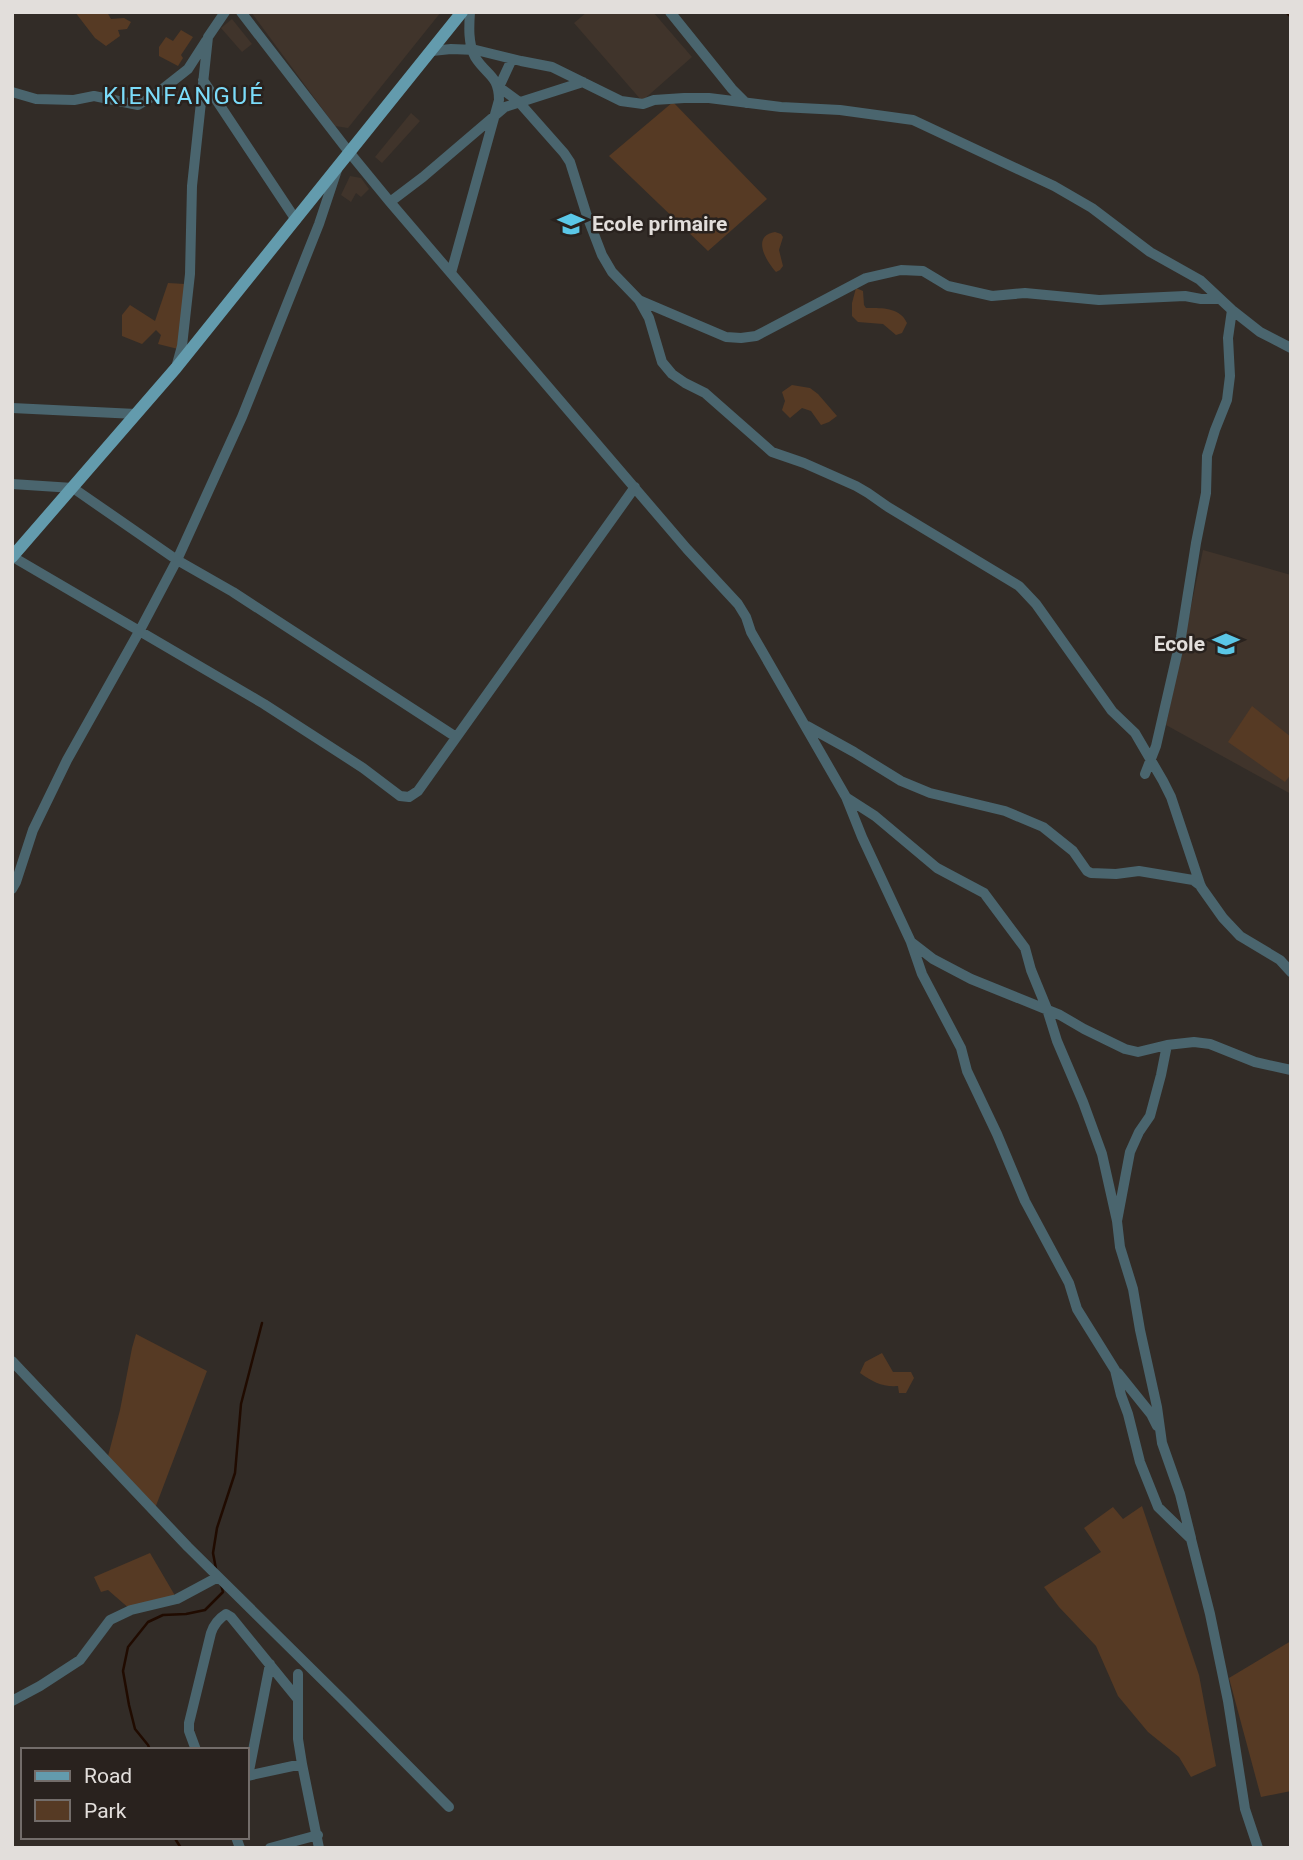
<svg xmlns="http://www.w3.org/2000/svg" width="1303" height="1860" viewBox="0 0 1303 1860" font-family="Roboto,sans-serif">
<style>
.built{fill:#40342b}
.green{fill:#563a24}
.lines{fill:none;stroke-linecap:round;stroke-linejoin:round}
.stream{stroke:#200b00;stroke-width:2.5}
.minor{stroke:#4a656e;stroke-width:10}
.major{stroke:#639bad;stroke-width:12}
.labels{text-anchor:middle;stroke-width:5;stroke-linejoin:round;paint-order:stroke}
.poi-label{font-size:21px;font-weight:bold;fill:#e2dedb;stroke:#29221e;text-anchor:start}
.quarter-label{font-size:24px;letter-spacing:2px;fill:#7bdcfa;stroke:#29221e}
</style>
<rect width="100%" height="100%" fill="#322c27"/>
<path class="built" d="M251,12H441L348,128L335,126Z
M587,12H653L692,57L642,101L574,23Z
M232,19L252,44L242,52L221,28Z
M411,113L420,121L382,163L375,157Z
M350,176L361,178L369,189L361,197L356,193L351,202L341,195Z
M1203,550L1291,575V794L1166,725Z"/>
<path class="green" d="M75,12H107L111,19L124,18L131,22L127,29L118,30L120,36L106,46L95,38Z
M181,30L193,37L181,55L183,58L178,66L159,56V47L166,37L173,41Z
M673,102L767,199L708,251L609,156Z
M775,232L781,234L783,237L779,250L783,266L780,270L776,272C766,261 751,236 775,232Z
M168,283L185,284L178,349L158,344L161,335L156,330L142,344L122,336V315L130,305L155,321Z
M856,288L863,291L864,305L866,308C881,308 900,307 907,323L902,333L896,335L883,324L858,322L852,316V303Z
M792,385L810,388L818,394L837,416L829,422L821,425L811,411L802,408L790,418L782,410L785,401L782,392Z
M1252,706L1291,737V774L1285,782L1228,742Z
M136,1334L207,1371L154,1511L107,1460L120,1410L132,1348Z
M882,1353L893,1372H911L914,1378L906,1393H899L898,1386C882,1387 873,1382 860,1373L865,1362Z
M1142,1506L1199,1675L1216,1766L1191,1777L1179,1757L1148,1732L1118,1696L1096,1646L1059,1607L1044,1587L1101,1552L1084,1528L1113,1507L1123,1519Z
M150,1553L177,1599L131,1610L108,1590L101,1592L94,1577Z
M1291,1641V1791L1261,1797L1229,1678Z"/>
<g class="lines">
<path class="stream" d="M1286,12L1291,17
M216,1569L213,1553L217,1528L235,1473L241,1404L262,1323
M150,1750L148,1745L135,1729L129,1705L123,1671L128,1647L148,1622L163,1615L186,1614L205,1610L223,1592L221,1585
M174,1837L181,1848"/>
<path class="minor" d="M241,12L349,152L390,202L687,549L738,604L746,617L751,632L846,797L862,837L911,942L922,974L961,1048L967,1071L997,1134L1025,1201L1069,1283L1077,1309L1115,1370L1121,1395L1128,1414L1140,1462L1158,1507L1191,1539L1210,1614L1228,1701L1245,1809L1258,1848
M670,12L732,89L746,103
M432,51L451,49L476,50L521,61L552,67L621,101L643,104L654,100L684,98H709L781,107L840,110L913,120L1054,186L1092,208L1150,252L1200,280L1232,310L1260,332L1291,348
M512,59L499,87L518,101L564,153L570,162L587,216L602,255L612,272L639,300L649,318L662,362L672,374L685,383L705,393L772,452L804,463L856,486L868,493L888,507L1019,586L1036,604L1112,711L1135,733L1163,781L1171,797L1201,887L1223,918L1240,936L1280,960L1291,972
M203,80L296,220
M12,92L36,99L74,100L94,96L138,105L155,95L188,69L206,41
M390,202L423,177L505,107L583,82
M451,273L499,100C499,75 486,75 475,57C468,44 469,26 470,12
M639,300L726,337L741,338L756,336L866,278L901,270L923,271L948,286L992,296L1025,293L1099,300L1185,296L1201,299H1220
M177,364L182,346L190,274L192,186L208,37L225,12
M12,408L136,414
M12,484L73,488L177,560L233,592L456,737
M13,557L264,704L363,768L400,796L409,797L418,791L635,487
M807,726L854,752L901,781L930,793L1005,811L1043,827L1073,851L1087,871L1091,873L1116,874L1139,871L1193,880L1201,886
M1145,774L1156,746L1181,637L1196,543L1206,493L1207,456L1215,430L1227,400L1230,376L1228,338L1232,310
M847,798L875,816L937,868L984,893L1025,948L1031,970L1047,1009L1057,1041L1083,1102L1102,1154L1117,1221
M12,889L16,882L33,830L67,760L140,630L177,560L242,417L319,224L337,170
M911,942L933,959L971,979L1060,1015L1084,1029L1125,1049L1138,1052L1167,1045L1194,1042L1210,1044L1255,1062L1291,1070
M1167,1045L1161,1075L1150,1116L1139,1132L1130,1152L1117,1221L1120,1247L1133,1289L1140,1330L1157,1407L1162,1443L1180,1494L1191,1538
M12,1361L188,1547L346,1703L449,1807
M1118,1373L1151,1414L1157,1426
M298,1674V1739L302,1764L319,1848
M12,1701L40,1686L80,1660L110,1620L131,1610L177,1599L218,1577
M196,1750L189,1731V1723L211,1633C214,1624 218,1619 226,1614L231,1617L297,1698
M247,1776L302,1764
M248,1776L270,1664
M236,1837L240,1848
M270,1848L318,1835"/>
<path class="major" d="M12,557L176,368L462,12"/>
</g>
<defs>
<g id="school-bare" transform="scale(2.1)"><path d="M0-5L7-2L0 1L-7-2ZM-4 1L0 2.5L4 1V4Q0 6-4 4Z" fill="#5bc7e7" stroke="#29221e" stroke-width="2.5" paint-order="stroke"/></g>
</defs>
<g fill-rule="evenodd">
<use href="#school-bare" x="571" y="224"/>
<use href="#school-bare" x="1226" y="644"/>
</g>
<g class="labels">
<g class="poi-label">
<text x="592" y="231">Ecole primaire</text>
<text x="1205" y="651" text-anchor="end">Ecole</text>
</g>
<g class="quarter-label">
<text x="184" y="104">KIENFANGUÉ</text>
</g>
</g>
<rect width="1303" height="1860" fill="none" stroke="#e2dedb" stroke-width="28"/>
<rect x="21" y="1748" width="228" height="91" fill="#29221e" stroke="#736d6a" stroke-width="2"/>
<rect x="35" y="1771" width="35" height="10" fill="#639bad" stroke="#736d6a" stroke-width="2"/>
<text x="84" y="1783" font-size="21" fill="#e2dedb">Road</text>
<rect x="35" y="1800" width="35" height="21" fill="#563a24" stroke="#736d6a" stroke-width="2"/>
<text x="84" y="1818" font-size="21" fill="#e2dedb">Park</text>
</svg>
